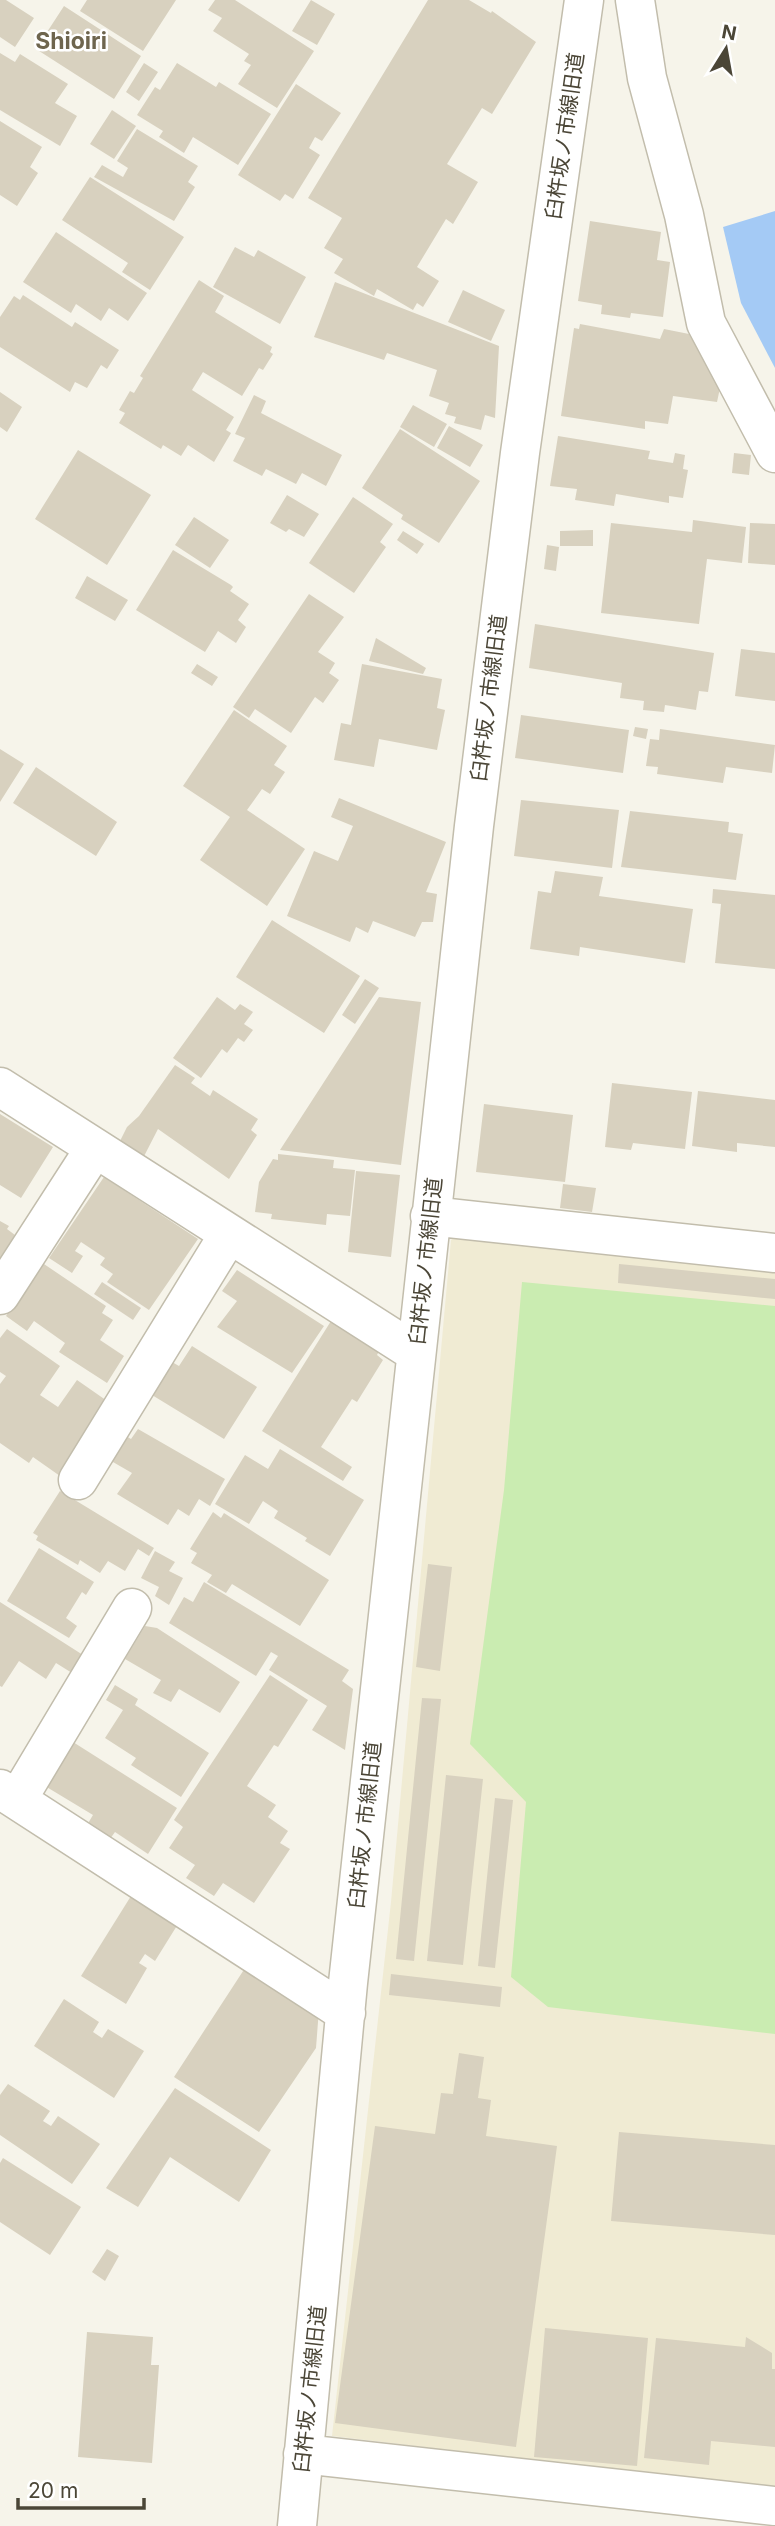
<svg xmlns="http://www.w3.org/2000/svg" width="775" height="2526" viewBox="0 0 775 2526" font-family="Inter,'Noto Sans JP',sans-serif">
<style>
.education{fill:#f0ebd3}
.green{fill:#caecb1}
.water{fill:#a4caf5}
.building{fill:#d8d1bf}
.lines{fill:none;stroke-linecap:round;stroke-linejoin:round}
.minor-casing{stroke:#c2bdac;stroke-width:41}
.minor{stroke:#fff;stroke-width:38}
.labels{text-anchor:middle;stroke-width:5;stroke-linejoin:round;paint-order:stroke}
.street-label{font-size:21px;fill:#4b4637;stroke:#fff}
.neighbourhood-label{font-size:23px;font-weight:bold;fill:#6e654e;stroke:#fff}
</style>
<rect width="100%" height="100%" fill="#f6f4ea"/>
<path class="education" d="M457,1234L775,1266V2489L332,2436L391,1902L451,1240Z"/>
<path class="green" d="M522,1282L775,1306V2034L548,2007L511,1977L526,1802L470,1744L504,1490Z"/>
<path class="water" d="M775,211V368L741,303L723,227Z"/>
<path class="building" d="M0,0H6L34,18L15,47L0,37Z
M87,0H176L143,51L80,11Z
M215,0H235L314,51L277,108L238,84L251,65L244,61L249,54L213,31L222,18L208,10Z
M311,0L335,14L317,45L292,31Z
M428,0H469L491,13L492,11L536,42L492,114L482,108L447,164L478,182L453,224L446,219L417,267L439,281L423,307L417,303L413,310L377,289L374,296L334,273L343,259L324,248L342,218L308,198Z
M64,6L141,56L114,99L36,49Z
M0,53L15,62L20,54L68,84L55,103L77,116L60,146L0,110Z
M144,63L158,72L139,101L126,92Z
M177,63L216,87L219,82L271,114L238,165L193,137L184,153L159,137L163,131L137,115L155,87L160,90Z
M296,84L341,113L322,141L315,137L309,148L320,155L293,199L285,194L280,201L238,175Z
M112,110L136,126L114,159L90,144Z
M0,121L42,147L30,167L38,173L17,206L0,195Z
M137,129L198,166L188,182L195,187L174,221L94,177L102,165L123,177L128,168L117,161Z
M90,177L184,237L150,290L122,272L128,263L62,220Z
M590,221L661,232L657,260L670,262L663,317L631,313L630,318L601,314L602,305L578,301Z
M56,232L147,293L128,321L109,308L101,321L76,304L71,313L23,282Z
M235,247L254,257L258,250L306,277L280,324L213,287Z
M199,280L224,296L215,312L272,347L270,352L273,354L263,370L259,368L242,396L203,372L192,390L234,417L226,430L231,433L214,462L188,445L181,456L163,445L161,449L119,423L125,413L119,410L130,391L134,393L143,378L140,376Z
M335,282L499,346L495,418L485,415L481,430L454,423L456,417L445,414L449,403L429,396L437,370L387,353L384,360L314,337Z
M463,290L505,310L491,341L448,322Z
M23,295L72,327L75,322L119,350L107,369L101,365L87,388L75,382L70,392L0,347V317L14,296L20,300Z
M580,324L660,339L664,329L689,334L720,388L717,402L673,396L668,424L645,421V429L561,416L574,328L579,329Z
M0,392L22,407L7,432L0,427Z
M254,395L266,401L261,413L342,455L326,486L302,473L296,484L266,469L262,476L233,461L245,438L235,434Z
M413,405L447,424L434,447L400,427Z
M449,426L483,445L470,467L437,448Z
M400,429L480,481L439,543L401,519L403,515L362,488Z
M558,436L650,451L648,459L673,463L675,453L685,455L683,469L688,470L683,498L669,496V503L616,494L614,506L575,500L577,489L550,486Z
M78,450L151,495L107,565L35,519Z
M734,453L751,455L749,475L732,473Z
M287,495L319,514L304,537L289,529L286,532L270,523Z
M353,497L393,524L380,542L386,547L354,593L309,563Z
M194,517L229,540L210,568L175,545Z
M693,520L746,527L742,563L707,559L699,624L601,613L611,523L692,532Z
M750,523L775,524V565L748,563Z
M593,530V546H560V531Z
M403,531L424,544L417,554L397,540Z
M547,545L559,547L556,571L544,569Z
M173,550L231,585L233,587L230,591L249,604L238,620L246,627L236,643L218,631L205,652L136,610Z
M87,576L128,600L115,621L75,598Z
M309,594L344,617L318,652L335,663L329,673L339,680L323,703L315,697L291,733L255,709L249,718L233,707Z
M535,624L714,653L708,692L699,691L696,710L665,705L664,712L643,710L644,701L620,698L622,683L529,668Z
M376,638L426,668L423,674L369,661Z
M741,649L775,653V701L735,696Z
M197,664L218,677L212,686L191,673Z
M362,664L442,679L437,708L445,710L437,750L379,739L374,767L334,760L341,723L351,725Z
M234,710L287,746L274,765L285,772L270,794L262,789L247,810L305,849L267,906L200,860L230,817L183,786Z
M521,715L629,730L623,773L515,758Z
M635,727L648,729L646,739L633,736Z
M660,729L775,745L772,773L726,767L723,783L657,774L658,767L646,766L650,739L659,740Z
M0,749L24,764L0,802Z
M36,767L117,822L96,856L13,803Z
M339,798L446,842L426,892L437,894L433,922H422L415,937L373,921L368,933L356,927L350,942L287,916L314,851L338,861L353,826L331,817Z
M521,800L619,810L612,868L514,856Z
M630,811L729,822L728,832L743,834L736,880L621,867Z
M555,871L603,877L599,896L693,909L685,963L580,947L579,956L530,949L538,891L551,893Z
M713,889L775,895V969L715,963L721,904L712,903Z
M272,920L360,976L324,1033L236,977Z
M365,979L379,988L355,1024L342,1015Z
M217,997L235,1010L240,1004L253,1012L244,1024L253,1030L244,1042L238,1038L227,1053L222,1049L201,1078L173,1058Z
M379,997L421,1002L401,1165L280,1150Z
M175,1065L195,1078L191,1083L210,1096L213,1090L258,1119L251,1130L257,1135L229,1179L158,1129L140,1164L116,1149L127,1127L139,1116Z
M612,1083L692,1092L685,1149L633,1143L631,1150L605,1147Z
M698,1091L775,1100V1147L737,1143V1152L692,1146Z
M484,1104L573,1115L565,1182L476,1172Z
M0,1114L53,1147L21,1198L0,1185Z
M278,1154L334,1160L333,1168L355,1170L350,1216L327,1214L326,1225L271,1219L272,1214L255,1212L259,1182L273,1159L278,1160Z
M356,1171L400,1175L391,1257L348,1252Z
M104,1177L198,1239L149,1310L107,1282L113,1274L100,1265L105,1258L81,1242L75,1251L83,1256L72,1273L49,1258Z
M563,1184L596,1188L592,1212L560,1208Z
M0,1221L9,1226L7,1229L15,1235L0,1259Z
M41,1262L106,1306L102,1313L113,1320L100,1340L124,1356L107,1383L59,1352L65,1343L34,1321L27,1331L6,1316Z
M619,1264L775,1279V1299L618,1283Z
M237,1270L324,1326L292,1373L217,1327L237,1301L222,1291Z
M102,1282L141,1308L133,1320L94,1294Z
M331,1321L379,1351L377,1355L383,1360L357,1402L352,1399L321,1447L352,1467L343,1481L262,1431Z
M7,1329L60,1366L40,1395L58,1407L77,1380L110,1403L60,1476L33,1457L29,1463L0,1443V1384L6,1376L0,1372V1338Z
M192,1346L257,1387L224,1439L152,1395L172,1362L179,1366Z
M138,1429L225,1479L210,1506L199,1499L189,1516L178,1509L168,1525L117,1494L132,1473L106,1458L121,1433L131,1439Z
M280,1449L364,1500L330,1556L305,1541L307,1538L274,1518L278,1511L263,1501L249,1524L215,1504L245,1455L268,1469Z
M60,1491L154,1548L149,1556L138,1549L125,1571L108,1561L100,1573L80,1560L78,1565L36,1540L38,1536L33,1533Z
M213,1512L221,1518L224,1513L329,1580L300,1626L232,1584L226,1593L207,1582L212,1575L191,1563L197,1553L190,1549Z
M39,1548L94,1582L86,1595L82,1592L66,1618L77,1626L69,1638L7,1601Z
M155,1551L175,1562L169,1571L183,1578L169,1605L155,1596L159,1587L141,1578Z
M428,1564L452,1567L440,1671L416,1667Z
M204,1582L349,1670L342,1681L353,1689L345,1750L312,1730L327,1706L269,1670L278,1656L271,1652L256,1676L169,1623L184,1597L193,1602Z
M0,1602L83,1655L72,1673L56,1663L46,1679L19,1661L2,1687L0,1686Z
M145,1626L157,1628L240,1682L220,1713L179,1689L171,1702L153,1693L161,1680L125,1659Z
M270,1675L308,1700L278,1747L274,1745L247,1786L276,1805L268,1817L288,1831L280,1843L290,1849L254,1903L223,1883L214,1896L186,1878L195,1865L169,1848L183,1827L174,1820Z
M115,1685L138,1699L135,1705L209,1753L181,1797L131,1765L136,1758L105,1738L123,1710L106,1700Z
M422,1698L441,1699L414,1961L396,1959Z
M73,1742L177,1808L148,1854L115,1832L110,1839L87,1825L93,1815L45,1786Z
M446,1775L483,1779L463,1965L427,1961Z
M495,1798L513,1800L495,1968L478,1966Z
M131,1896L178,1924L155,1961L145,1954L139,1963L147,1968L126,2004L81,1976Z
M247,1965L319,2009L316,2048L259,2132L174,2077Z
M391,1974L502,1987L500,2007L389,1995Z
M64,1999L99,2022L93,2032L102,2038L108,2029L144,2051L114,2098L34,2046Z
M459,2053L484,2057L478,2098L491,2100L486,2136L557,2146L516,2447L335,2423L375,2126L435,2134L441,2093L453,2094Z
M8,2084L50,2111L43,2121L51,2126L58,2116L100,2144L72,2184L0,2135V2095Z
M175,2088L271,2150L239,2202L170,2157L138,2207L106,2188Z
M619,2132L775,2145V2235L611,2221Z
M3,2158L81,2207L50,2255L0,2222V2163Z
M107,2249L119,2256L105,2281L92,2272Z
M545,2328L648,2338L637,2466L534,2457Z
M87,2332L153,2337L151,2365H159L152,2463L78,2457Z
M746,2337L772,2353V2369H775V2447L711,2441L709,2465L644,2458L656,2338L745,2347Z"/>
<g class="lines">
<g class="minor-casing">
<path id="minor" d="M635,0L647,78L684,215L706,323L775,453
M0,1087L416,1353
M430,1216L775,1253
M0,1295L95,1148
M78,1480L229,1234
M0,1789L346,2013
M17,1800L132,1608
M303,2454L775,2506
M297,2526L348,1983L474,826L520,453L584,0"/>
</g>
<use href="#minor" class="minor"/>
</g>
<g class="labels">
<g class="street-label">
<text transform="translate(565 136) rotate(-82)" y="7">臼杵坂ノ市線旧道</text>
<text transform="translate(489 698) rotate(-83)" y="7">臼杵坂ノ市線旧道</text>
<text transform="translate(426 1261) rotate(-84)" y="7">臼杵坂ノ市線旧道</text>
<text transform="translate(365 1825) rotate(-84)" y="7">臼杵坂ノ市線旧道</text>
<text transform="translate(310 2389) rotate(-84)" y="7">臼杵坂ノ市線旧道</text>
</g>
<g class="neighbourhood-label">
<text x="71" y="49">Shioiri</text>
</g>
</g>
<g transform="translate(726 49) rotate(11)" stroke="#ffffff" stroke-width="5" paint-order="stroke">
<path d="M0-5L12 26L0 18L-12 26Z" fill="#4b4637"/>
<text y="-10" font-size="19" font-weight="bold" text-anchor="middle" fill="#4b4637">N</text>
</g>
<path d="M18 2498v10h126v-10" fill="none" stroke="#4b4637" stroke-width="3.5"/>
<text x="28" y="2498" font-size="21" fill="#4b4637" stroke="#ffffff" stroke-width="5" paint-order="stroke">20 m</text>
</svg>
